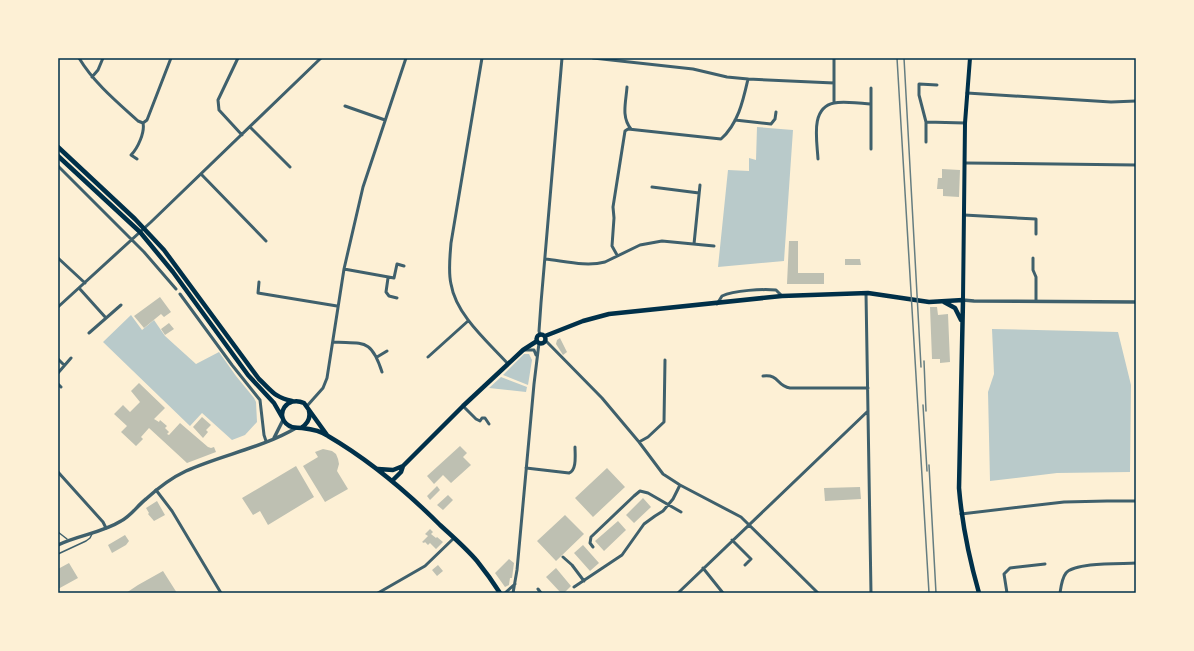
<svg xmlns="http://www.w3.org/2000/svg" width="1194" height="651" viewBox="0 0 1194 651" font-family="'Noto Sans',sans-serif">
<style>
.green{fill:#b9caca}
.building{fill:#bec0b2}
.lines{fill:none;stroke-linecap:round;stroke-linejoin:round}
.service{stroke:#3f606c;stroke-width:1.5}
.minor{stroke:#3f606c;stroke-width:3}
.tertiary{stroke:#3f606c;stroke-width:3.5}
.secondary{stroke:#003049;stroke-width:4}
.primary{stroke:#003049;stroke-width:4.5}
.rail{stroke:#657d81;stroke-width:1.5}
.neatline{fill:none;stroke:#003049;stroke-width:1.5}
</style>
<rect width="100%" height="100%" fill="#fdf0d5"/>
<path class="green" d="M757,127L793,130L784,261L718,267L728,170L749,171V158L756,160Z
M131,315L142,330L154,320L165,336L196,364L219,352L236,376L254,398L256,402L257,422L245,435L232,440L202,413L190,426L103,342Z
M992,329L1118,332L1131,385L1130,472L1057,473L990,481L988,392L994,374Z
M524,354H529L532,360L528,385L503,375Z
M501,377L527,387L526,392L489,388Z"/>
<path class="building" d="M942,169L960,170L959,197L943,196V189H937L938,178H942Z
M789,241H798V273H824V284H787Z
M845,259H860L861,265H845Z
M160,297L171,312L164,317L161,314L144,328L134,316Z
M930,307H937L938,315L948,314L950,362L940,363V359H932Z
M169,323L174,329L165,335L161,329Z
M560,338L567,352L563,355L556,344L557,340Z
M139,383L165,408L154,419L159,422L160,420L167,426L165,428L169,432L167,434L169,435L180,423L208,447L211,448L214,447L216,452L187,463L149,428L141,437L143,439L136,446L121,432L127,426L114,414L123,405L130,412L140,402L131,391Z
M202,417L211,425L206,430L208,432L203,438L193,427Z
M460,446L467,453L463,457L471,465L451,483L443,475L434,484L427,476Z
M323,449L332,451L336,454L338,459L339,464L337,471L348,489L325,502L303,466L318,457L315,452Z
M296,466L314,497L268,525L260,511L253,515L242,498Z
M607,468L625,487L593,517L575,498Z
M437,486L440,490L430,500L427,496Z
M860,487L861,499L825,501L824,488Z
M448,495L453,500L443,510L437,505Z
M643,498L651,507L634,523L626,515Z
M157,501L165,515L154,521L148,514L149,513L146,508Z
M565,515L584,534L556,561L537,541Z
M618,521L626,530L604,551L595,541Z
M430,529L433,532L431,534L436,538L437,537L443,542L436,549L430,543L428,545L425,542L424,543L422,542L428,536L425,534Z
M125,535L129,541L126,545L112,553L108,545Z
M583,545L599,563L590,571L574,553Z
M509,559L514,563L512,578H510L509,585L505,587L495,573Z
M69,563L78,578L58,589V569Z
M438,565L443,571L437,576L432,570Z
M556,568L571,586L564,593H561L546,577Z
M163,571L177,593H126L138,585Z"/>
<g class="lines">
<path class="service" d="M58,532L67,539
M58,554L86,541L90,538L92,534"/>
<path class="minor" d="M79,58C94,83 117,102 138,121L143,123
M238,58L218,100L219,110L242,135
M482,58L451,243C450,257 448,271 451,284C456,315 488,342 508,364
M593,58L693,69L727,77L748,79L834,83
M92,77L98,70L103,58
M627,87C626,102 621,117 631,129
M967,93L1111,102L1136,101
M834,102V58
M345,106L385,120
M735,120L771,124L775,119L776,112
M926,122L965,123
M250,127L290,167
M926,142V122L919,95V84L937,85
M871,149V104
M137,159L131,155C138,148 145,132 143,123L147,120L171,58
M818,159C817,140 810,108 834,103C842,101 861,103 871,104V88
M965,163L1136,165
M58,166L144,252L176,289
M201,174L266,241
M652,187L699,193
M964,215L1036,219V234
M694,244L700,185
M617,255L612,246L614,218L613,207L625,131L628,129L721,139C738,124 743,101 748,79
M58,258L85,283
M1033,258V270L1036,277V301
M545,259C564,261 586,267 605,262L640,245L662,241L714,246
M344,269L394,278L397,264L404,266
M388,278L386,292L389,296L397,298
M259,282L258,293L337,306
M79,288L106,318
M866,293L871,593
M180,294L232,365L260,400L264,435L266,441
M717,304L722,296C734,290 763,289 776,290L782,296
M58,307L151,222L321,58
M89,333L121,305
M540,335L539,331L541,303L562,58
M546,341L602,398L639,442L663,474L680,485L741,517L818,593
M333,342C364,344 371,338 382,372
M525,350H534L536,355
M377,357L387,351
M428,357L468,321
M58,359L64,365
M58,373L71,358
M763,376C780,374 776,386 790,388H868
M58,384L61,387
M307,406L323,388L327,378L344,269L363,187L406,58
M463,406L476,419L480,421L482,418H485L489,424
M639,442L648,437L664,422L665,360
M526,468L569,473C577,470 575,455 575,447
M58,472L103,522L106,528
M156,490L172,511L221,593
M961,514L1064,502L1107,501H1136
M732,540L751,559L745,565
M593,547L590,543L591,537L634,496L640,491L648,493L681,512
M563,557L572,565L584,581
M703,568L723,593
M574,587L622,555L644,524L655,516L663,511L673,499L680,485
M538,589L541,593
M378,593L425,566L454,538
M505,593L515,584
M513,593L517,570L534,384L539,343
M678,593L868,411
M1007,593L1004,574L1010,568L1045,564
M1060,593C1061,586 1062,578 1066,573C1076,562 1121,564 1136,563"/>
<path class="tertiary" d="M963,300L974,301L1136,302
M274,438L283,420
M58,545C78,535 102,533 121,521C131,516 137,506 146,499C158,488 171,478 186,471C221,455 262,448 296,428"/>
<path class="secondary" d="M963,300L965,123L970,58"/>
<path class="primary" d="M58,147L135,219L164,250L259,379C272,391 274,397 292,401
M58,156L140,232L173,272L248,375L274,403L282,417
M944,302L955,308L961,320
M536.5 339a4.5 4.5 0 1 1 9 0a4.5 4.5 0 1 1-9 0Z
M545,336L583,321L609,314L782,296L868,293L929,302L963,300L959,488C962,524 969,558 979,593
M301,428C307,424 311,419 309,411
M327,435L304,403C287,395 274,415 288,425C293,429 297,427 302,428C311,429 321,431 328,436C369,460 406,491 440,525C452,536 466,548 477,561C485,571 493,582 500,593
M378,469L393,470L403,466
M392,481L401,472L403,466L463,406L523,350L537,341"/>
<path class="rail" d="M897,58L929,593
M904,58L921,367
M924,361L926,411
M923,405L927,471
M929,465L936,593"/>
</g>
<rect width="1194" height="651" fill="none" stroke="#fdf0d5" stroke-width="118"/>
<rect x="59" y="59" width="1076" height="533" class="neatline"/>
</svg>
